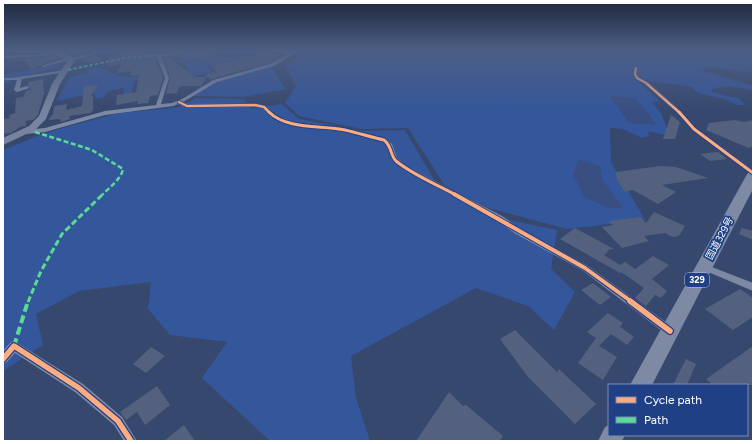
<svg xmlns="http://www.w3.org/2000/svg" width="756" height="444" viewBox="0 0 756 444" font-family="Figtree,'Noto Sans JP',sans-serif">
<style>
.green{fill:#34569b}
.water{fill:#394f81}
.building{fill:#53617e}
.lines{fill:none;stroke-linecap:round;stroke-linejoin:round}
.street{fill:#7d89a4;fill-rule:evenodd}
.secondary{fill:#78849f;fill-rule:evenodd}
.highway{fill:#7e89a3;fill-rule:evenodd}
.quiet-far3{stroke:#5adb95;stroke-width:2;stroke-dasharray:3.5 2;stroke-linecap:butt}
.quiet-far2{stroke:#5adb95;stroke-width:2.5;stroke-dasharray:5 2.5;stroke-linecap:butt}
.quiet-far1{stroke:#5adb95;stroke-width:3;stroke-dasharray:6 3;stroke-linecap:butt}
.quiet{stroke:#5adb95;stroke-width:4;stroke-dasharray:8 4;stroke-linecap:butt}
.cycleway-far3-casing{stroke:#204085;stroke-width:4}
.cycleway-far2-casing{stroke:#204085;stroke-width:5}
.cycleway-far1-casing{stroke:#204085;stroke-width:6}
.cycleway-casing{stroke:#204085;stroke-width:8}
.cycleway-far3{stroke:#ffac80;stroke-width:2.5}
.cycleway-far2{stroke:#ffac80;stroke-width:3}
.cycleway-far1{stroke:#ffac80;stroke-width:4}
.cycleway{stroke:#ffac80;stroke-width:5.5}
.labels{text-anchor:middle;stroke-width:3.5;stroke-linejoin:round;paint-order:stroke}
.shield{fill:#204085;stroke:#bcc6da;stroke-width:1}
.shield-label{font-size:9px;font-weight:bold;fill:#fff}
.street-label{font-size:10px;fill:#fff;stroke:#204085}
</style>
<rect width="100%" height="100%" fill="#37486e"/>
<path class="green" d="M309,50H753V73L711,67L700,70L753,86V90L729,86L712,89V92L730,97L739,98L745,105H738L725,99L698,93L692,87L644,80L640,81V83L660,101L652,102L661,113L670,136L648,131L649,136L642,138L623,129L610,128L611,162L645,220L567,229L488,208L445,186L408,128L361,129L299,116L285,103L296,86L285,65Z
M237,57V58L208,66L212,72L186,78L188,67L179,61L190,58L199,62L214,58Z
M59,64L61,66L3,83V75Z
M92,67C105,66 113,76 126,77C137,77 150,75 161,75L135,80L131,94H124L123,88L109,91L102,98H95L94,93L57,101L69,78L88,73V70Z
M271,67L286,89L243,97L195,96C218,78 244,74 271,67Z
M196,98L244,99L251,109L282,104L299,119L363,131L405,130L439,188L509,220L557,230L551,269L575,292L554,330L528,306L476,288L351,356L356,398L370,441H270L202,378L227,342L170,335L148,309L151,282L79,291L36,314L43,345L3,371V150L45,133L114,114L179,107Z"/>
<path class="water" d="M610,96L636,98L657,125L629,123Z
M579,160L600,166L602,179L623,208H610L585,198L573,174Z"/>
<path class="building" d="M62,50H88L90,52L74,56Z
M130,50L149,52L152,50H157L160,52L155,54V56L163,78L158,95L150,96L148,103L137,104L138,101L116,105L117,95L136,92L139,75L130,76L131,71L117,73L121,64L109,67L108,59Z
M191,50H220L206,60L174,57L181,56Z
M256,50L281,55L269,63L211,79L205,75L214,72L218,74L211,66L238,59L244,56L255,57Z
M96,55L103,59L91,63L82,60Z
M54,56L60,58L52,61L49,60L48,62L32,69L24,59L20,61H5Z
M163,57H168L195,77H206L201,86H181L179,87L177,93L166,94L170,77Z
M44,79L43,83L44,93L38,115L33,120L26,121V126L20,127L11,133L3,134V119L10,118L9,115L15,113L16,98L23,97L26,91L31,89L28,85L29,82Z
M98,85L91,96H93V110L91,113L69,116L70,119L61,122L60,119L48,120L53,114L54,106L67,104L66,110L82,106L84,86Z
M671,115L680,122L675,139H663Z
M735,120L744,122L753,120V146L749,148L706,130L709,123Z
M718,152L727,159L710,161L700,154Z
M660,166L676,167L708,178L662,185L676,192L658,204L633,190L625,192L617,180L616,172Z
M654,212L685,226L679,236L673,237L665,233L644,236L649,241L622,248L602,227L613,225L609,221L640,217L646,223Z
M575,228L614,249L607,250L609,251L604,255L620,265L625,262L635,269L653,256L669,265L652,279L667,291L661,298L655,295L646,306L643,304L635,298L644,288L621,272L620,273L560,239Z
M742,228L753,231V240L739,234Z
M593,283L611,297L600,305L581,290Z
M740,289L753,298V317L733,330L705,309Z
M608,313L623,323L620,327L634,337L627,345L611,334L599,346L617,357L603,380L578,363L596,338L587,332Z
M515,330L557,372L559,369L596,404L575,424L528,377L500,339Z
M753,346V385H713L706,379Z
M151,347L165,356L146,373L133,364Z
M686,359L696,364L687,385H673Z
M157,386L170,405L145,425L137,412L126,420L120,412Z
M449,392L463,406L466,405L503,436L500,441H416Z
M184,425L195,441H164Z"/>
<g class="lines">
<path class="street" d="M93,50H97L98,53L72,61L70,60L43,67L41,66L69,57H73V58L94,52Z
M184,50H190L180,55L161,56L169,78L161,104L172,103L184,98L213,80L270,64L288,54L260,50L292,52L295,50H300L274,66L217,82L183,102L188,104L255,103L266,106L276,116L295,122L344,128L386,139L392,144L397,158L406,166L502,216L522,230L588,266L674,328L675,331L674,334L670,335L666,334L582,270L516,234L496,220L402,168L392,160L386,145L382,141L344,132L292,125L272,118L262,108L255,107L187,108L178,104L173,106L105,115L45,132L25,134L22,132L25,130L45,128L105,111L156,105L165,78L156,55L158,54L179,53Z
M56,52H58V54L45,56L3,58V56L45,54Z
M634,67L638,68L637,74L639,77L648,82L680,110L696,128L753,170V175L692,130L676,112L644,84L635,79L633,74Z
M64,70L66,71V72L22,79L20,88L27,86L30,88L17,92L14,90L17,80H3V78H12Z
M704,264L753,283V291L701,269L700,267L701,265Z
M14,341L83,384L122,417L137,441H124L114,425L75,392L15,353L7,362L3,364V351L10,343Z"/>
<path class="secondary" d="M10,50C29,50 61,44 75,60L60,84L46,119L35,130L3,145V138L29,126L39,116L52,84L68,60L53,54L13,52Z"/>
<path class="highway" d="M753,172V189L652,385H630L746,176L748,173Z
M609,425V435H625L622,441H598L605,427Z"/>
<path class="quiet-far3" d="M68,70L125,58L158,55"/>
<path class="quiet-far2" d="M35,132L92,150L123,169C122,178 109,188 102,195"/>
<path class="quiet-far1" d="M28,302L41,271L62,234L103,194"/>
<path class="quiet" d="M14,346L28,301"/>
<g class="cycleway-far3-casing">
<path id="cycleway-far3" d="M636,68L635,74L637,78L646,83L680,113
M179,102L187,106L255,105L264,107L270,113"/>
</g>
<g class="cycleway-far2-casing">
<path id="cycleway-far2" d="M269,112C287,130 321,125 345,130C358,133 371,137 384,140C392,146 390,155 396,161C413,175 436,184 456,195
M679,112L694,129L753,173"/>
</g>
<g class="cycleway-far1-casing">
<path id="cycleway-far1" d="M454,194L585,268L632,302"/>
</g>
<g class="cycleway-casing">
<path id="cycleway" d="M630,301L670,331
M3,359L14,346L79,388L118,421L131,441"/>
</g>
<use href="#cycleway-far3" class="cycleway-far3"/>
<use href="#cycleway-far2" class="cycleway-far2"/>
<use href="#cycleway-far1" class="cycleway-far1"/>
<use href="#cycleway" class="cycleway"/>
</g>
<linearGradient id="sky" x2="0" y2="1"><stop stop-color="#1e283c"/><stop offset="0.45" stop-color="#4d5e84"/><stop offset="1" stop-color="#4d5e84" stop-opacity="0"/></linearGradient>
<rect width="756" height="112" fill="url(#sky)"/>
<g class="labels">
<rect class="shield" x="685" y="273" width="24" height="14" rx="3"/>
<g class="shield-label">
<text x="697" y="283">329</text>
</g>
<g class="street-label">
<text transform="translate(719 238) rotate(-62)" y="4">国道329号</text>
</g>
</g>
<rect width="756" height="444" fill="none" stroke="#ffffff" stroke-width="8"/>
<rect x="608" y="384" width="140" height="52" fill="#204085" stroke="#798cb6"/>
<rect x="616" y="397" width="20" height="6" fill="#ffac80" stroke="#798cb6"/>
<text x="644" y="404" font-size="12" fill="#ffffff">Cycle path</text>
<rect x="616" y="417" width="20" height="6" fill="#5adb95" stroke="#798cb6"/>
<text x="644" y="424" font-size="12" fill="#ffffff">Path</text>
</svg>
